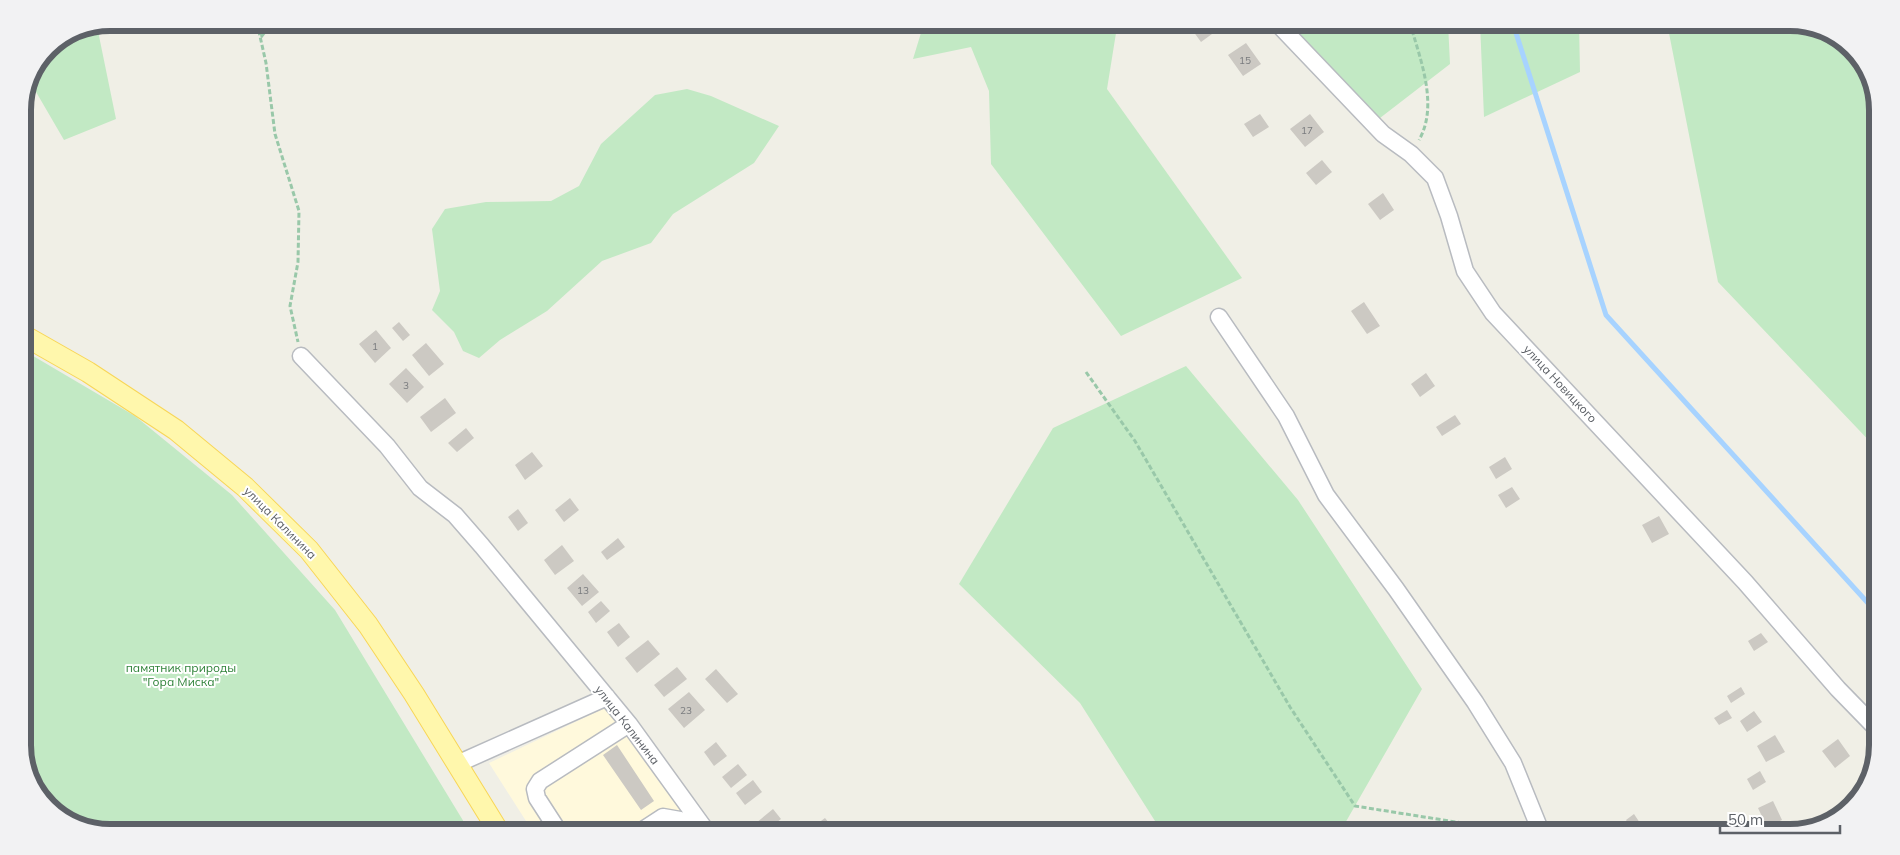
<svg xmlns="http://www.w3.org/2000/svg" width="1900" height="855" viewBox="0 0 1900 855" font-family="Mulish,sans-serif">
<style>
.commercial{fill:#fff9dc}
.green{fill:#c2e9c4}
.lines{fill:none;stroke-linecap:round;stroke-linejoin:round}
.stream{stroke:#a7d3ff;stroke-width:5}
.building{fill:#ccc9c3}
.minor-casing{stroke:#b8bbc0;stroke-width:19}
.major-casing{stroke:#f8d657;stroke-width:22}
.path{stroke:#99c8a9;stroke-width:3;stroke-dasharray:5 2.5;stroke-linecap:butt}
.minor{stroke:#fff;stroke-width:16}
.major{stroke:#fff7ac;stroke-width:20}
.labels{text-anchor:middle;stroke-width:4;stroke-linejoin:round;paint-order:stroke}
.number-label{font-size:10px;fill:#797b7e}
.street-label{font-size:12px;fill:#5d6167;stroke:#fff}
.park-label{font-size:12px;fill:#30833a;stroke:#fff}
.rim{fill:none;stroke:#5d6167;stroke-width:6}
</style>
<rect width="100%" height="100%" fill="#f0efe6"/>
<path class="commercial" d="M611,705L699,832H533L489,763Z"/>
<path class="green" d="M924,23H1110L1116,33L1107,89L1242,278L1121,336L991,164L989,91L971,47L913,59Z
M1289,23H1448L1450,64L1380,118Z
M1480,23H1579L1580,72L1484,117Z
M1667,23H1789L1823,29L1863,61L1877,105V449L1718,282Z
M101,24L99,36L116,119L64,140L32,85L48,48L77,29Z
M687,89L711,96L779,126L754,163L673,214L651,243L602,261L547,311L500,340L479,358L463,351L454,332L432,310L440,291L432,229L445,209L486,202L551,201L579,186L601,144L655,95Z
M23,350L135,416L232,495L335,610L470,832H111L77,826L41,798L23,751Z
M1186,366L1298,500L1422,689L1340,832H1162L1080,703L959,584L1053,428Z"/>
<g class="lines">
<path class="stream" d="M1516,23V33L1606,315L1877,613"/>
</g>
<path class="building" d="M1165,23H1190L1173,34Z
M1205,23L1212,34L1201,42L1193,31Z
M1246,43L1261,64L1243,76L1228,55Z
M1260,114L1269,127L1253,137L1244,124Z
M1310,114L1324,132L1305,147L1290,129Z
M1322,160L1332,172L1316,185L1306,173Z
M1383,193L1394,210L1380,220L1368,204Z
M1364,302L1380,326L1367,334L1351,311Z
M399,322L410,335L403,341L392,328Z
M376,330L391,348L375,363L359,344Z
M426,343L444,364L429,376L412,355Z
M406,368L424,387L407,403L389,384Z
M1426,373L1435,386L1420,397L1411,384Z
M445,398L456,413L431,432L420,417Z
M1455,415L1461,424L1442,436L1436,427Z
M466,428L474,438L457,452L448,443Z
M532,452L543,466L525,480L515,465Z
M1505,457L1512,469L1496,479L1489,467Z
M1512,487L1520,499L1506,508L1498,495Z
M570,498L579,510L564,522L555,510Z
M518,509L528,523L518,531L508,517Z
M1659,516L1669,534L1652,543L1642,525Z
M618,538L625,547L607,560L601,552Z
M562,545L574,561L555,575L544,560Z
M583,574L599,592L582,606L567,588Z
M601,601L610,611L596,623L588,612Z
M619,623L630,637L618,647L607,632Z
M1761,633L1768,642L1754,651L1748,641Z
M648,640L660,654L637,673L625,658Z
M677,667L687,679L664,697L654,685Z
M716,669L738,694L727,703L705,679Z
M1741,687L1745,694L1731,703L1727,696Z
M689,692L705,710L684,728L668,709Z
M1727,710L1732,718L1719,725L1714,718Z
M1754,711L1762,722L1747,732L1740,721Z
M1775,735L1785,752L1766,762L1757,746Z
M1838,739L1850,756L1835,768L1822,751Z
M716,742L727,756L714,766L704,752Z
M617,745L654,801L641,810L603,755Z
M738,764L747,775L731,788L722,777Z
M1760,771L1766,782L1753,790L1747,779Z
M753,780L762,792L745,805L736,793Z
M1773,801L1782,820L1767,827L1758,808Z
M773,809L781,819L764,832L756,823Z
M1634,814L1646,832H1633L1626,820Z
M1831,815L1834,819L1819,824V822Z
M825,818L833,828L828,832H806Z
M674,825L679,832H663Z
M788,827L792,832H781Z"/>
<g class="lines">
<g class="minor-casing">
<path id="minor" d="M1277,23L1383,134L1411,154L1435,178L1449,216L1465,271L1493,313L1745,582L1838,689L1877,729
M1219,317L1286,416L1326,495L1396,589L1475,702L1513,763L1541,832
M301,356L387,446L420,488L455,515L482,546L629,724L707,832
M457,764L607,697
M559,832L537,798L535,789L540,781L629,724
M640,832L663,817L680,820L689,832"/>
</g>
<g class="major-casing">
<path id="major" d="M23,335L88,372L176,430L245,487L309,550L368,625L414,694L499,832"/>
</g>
<path class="path" d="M257,23L266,63L275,134L299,211L298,262L290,306L298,342
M1410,23C1420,59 1439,105 1419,140
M261,37L272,23
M1086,372L1135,441L1290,707L1355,806L1519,832"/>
<use href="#minor" class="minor"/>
<use href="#major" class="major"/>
</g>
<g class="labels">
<g class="number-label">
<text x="1245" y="64">15</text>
<text x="1307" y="134">17</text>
<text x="375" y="350">1</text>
<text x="406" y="389">3</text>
<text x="583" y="594">13</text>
<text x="686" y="714">23</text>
</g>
<g class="street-label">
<text transform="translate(1560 384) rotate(47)" y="4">улица Новицкого</text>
<text transform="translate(280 523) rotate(45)" y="4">улица Калинина</text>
<text transform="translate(627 725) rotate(52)" y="4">улица Калинина</text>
</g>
<g class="park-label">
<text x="181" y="672">памятник природы<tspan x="181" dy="14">"Гора Миска"</tspan></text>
</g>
</g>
<path d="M0 0H1900V855H0ZM110 31H1790A79 79 0 0 1 1869 110V745A79 79 0 0 1 1790 824H110A79 79 0 0 1 31 745V110A79 79 0 0 1 110 31Z" fill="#f2f2f3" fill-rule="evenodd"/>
<path class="rim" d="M110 31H1790A79 79 0 0 1 1869 110V745A79 79 0 0 1 1790 824H110A79 79 0 0 1 31 745V110A79 79 0 0 1 110 31Z"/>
<path d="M1720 825v8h120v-8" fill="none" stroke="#5d6167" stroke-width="2.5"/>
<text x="1728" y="825" font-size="15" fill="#5d6167" stroke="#ffffff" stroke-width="4" paint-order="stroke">50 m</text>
</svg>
